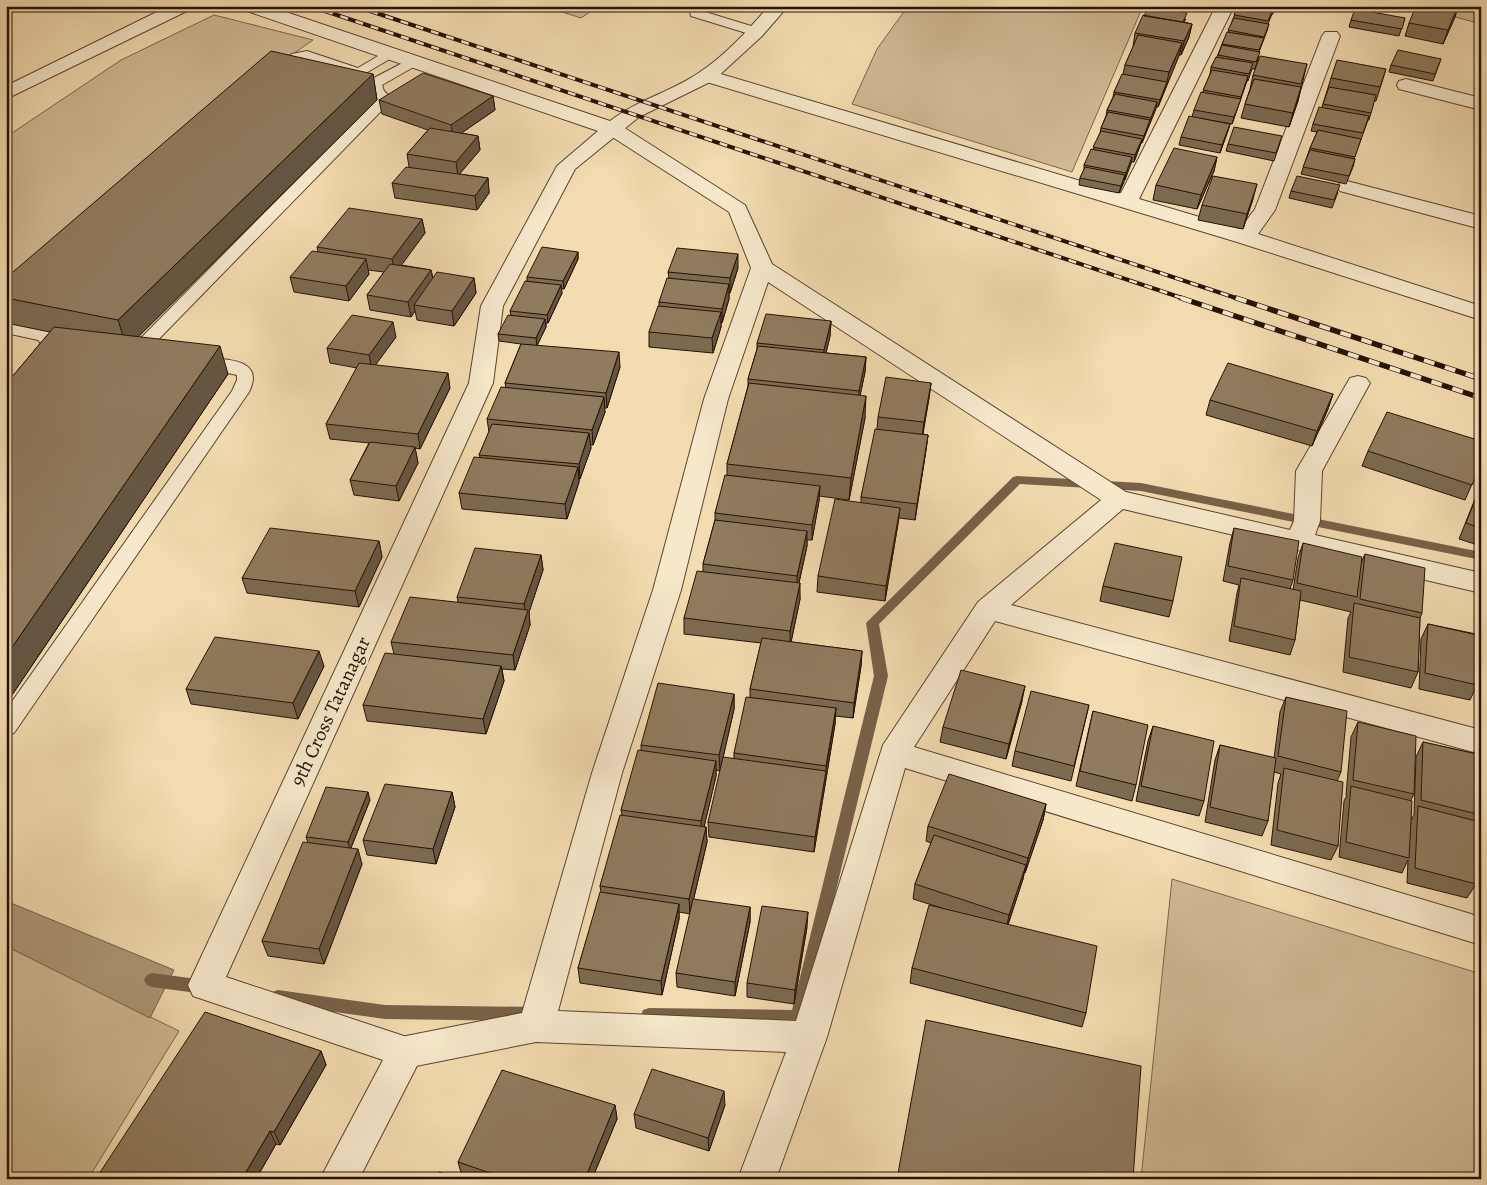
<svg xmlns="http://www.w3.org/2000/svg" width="1487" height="1185" viewBox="0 0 1487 1185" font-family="Alegreya,serif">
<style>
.green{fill:#d0b994;stroke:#7a654c}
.water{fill:#ad9776;stroke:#776148}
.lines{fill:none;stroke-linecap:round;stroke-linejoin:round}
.stream{fill:#776148;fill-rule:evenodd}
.service-casing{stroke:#58442f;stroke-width:2}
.minor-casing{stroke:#58442f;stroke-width:2}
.tertiary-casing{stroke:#58442f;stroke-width:2}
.service{fill:#f7e8cc;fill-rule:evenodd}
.minor{fill:#f7e8cc;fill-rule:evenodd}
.tertiary{fill:#f7e8cc;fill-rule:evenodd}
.rail-far1-casing{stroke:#251104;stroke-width:4}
.rail-casing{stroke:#251104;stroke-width:5.5}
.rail-far1{stroke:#f7e8cc;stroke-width:2.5;stroke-dasharray:8;stroke-linecap:butt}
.rail{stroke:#f7e8cc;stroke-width:4;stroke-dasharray:11;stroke-linecap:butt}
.wall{fill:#7c6a51;stroke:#251104}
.shaded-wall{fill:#655642;stroke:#251104}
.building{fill:#907b5e;stroke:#251104}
.labels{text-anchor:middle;stroke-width:5;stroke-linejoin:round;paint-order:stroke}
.street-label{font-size:20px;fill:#251104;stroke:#f7e8cc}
</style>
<rect width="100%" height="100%" fill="#f3dcb1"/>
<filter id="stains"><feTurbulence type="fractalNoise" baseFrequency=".004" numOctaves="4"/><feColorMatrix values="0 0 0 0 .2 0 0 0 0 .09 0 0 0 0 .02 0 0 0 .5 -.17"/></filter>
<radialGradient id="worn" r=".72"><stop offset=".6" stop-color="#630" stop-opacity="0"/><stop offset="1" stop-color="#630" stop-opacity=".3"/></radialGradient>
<path class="green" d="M543,6H599L581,18Z
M908,6H1143L1072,172L852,104L877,49Z
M1415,6H1481V24Z
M214,15L313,40L167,142L6,293V137L121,60Z
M1172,879L1481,974V1179H1141Z
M6,946L179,1031L88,1179H6Z"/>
<path class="water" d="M6,901L174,970L150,1018L6,946Z"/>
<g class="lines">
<path class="stream" d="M1017,476L1141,483L1481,552V560L1141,491L1020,484L879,624L888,676L804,1022L798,1024L649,1022L643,1020L641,1015L643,1010L649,1008L792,1010L874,676L866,623L1013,477Z
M152,973L204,980L210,982L212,987L210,992L204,994L152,987L147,985L144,980L147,975Z
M278,990L385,1005L537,1007L543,1009L545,1014L543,1019L537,1021L385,1019L278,1004L272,1002L270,997L272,992Z"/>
<g class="service-casing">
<path id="service" d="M689,6H701L702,11L761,29L763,32L756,36L691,16Z
M388,50L393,51L395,54L393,57L361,76L306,59L280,75H270L268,72L292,54L307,51L358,68Z
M412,58L417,59L419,62L417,65L382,85L384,91L390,97L388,104L153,345L152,349L160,351L163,355L160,359C152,361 140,358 135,351L139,340L376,100L370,93L368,83L370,80Z
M6,323L50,332L58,343L12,405L6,406V389L41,343L38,340L6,333Z
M200,357C224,360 266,357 249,392L14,733L6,735V710L232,391L237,380V375L194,366L191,362L194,358Z"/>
</g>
<g class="minor-casing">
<path id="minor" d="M169,6H192L189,10L6,99V86Z
M1216,6H1234L1139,199L1240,229L1255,209L1322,36L1325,32H1337L1340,36L1275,210L1258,234L1481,306V320L1237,242L700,80L698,76L700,72H714L1121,193Z
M1406,79L1481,98V110L1399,89L1397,85L1399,81Z
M613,123L620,125L745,205L772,264L1126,492L1290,530L1294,521L1296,471L1350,378L1358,376L1366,378L1370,383L1322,471L1320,521L1315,535L1481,573V593L1123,509L1011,605L1481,730V754L995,621L914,747L1481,917V945L905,768L827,1037L776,1179H738L786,1052L536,1042L406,1068L393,1063L388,1052L393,1041L406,1036L522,1013L592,773L653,590L704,399L751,268L729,212L606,133L603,129L606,125ZM768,282L1101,500L978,602L883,745L796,1021L558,1011L622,773L681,590L728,399Z
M1347,181L1481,216V229L1340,191L1337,187L1340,183Z"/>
</g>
<g class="tertiary-casing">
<path id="tertiary" d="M241,6H268L610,121C637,100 671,92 700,72C726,55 749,29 769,6H788L762,36L714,80L639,117L575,169L503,306L493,383L226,977L419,1041L424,1052L359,1179H320L383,1060L193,996L188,985L469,383L481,306L557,166L598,131L244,10Z"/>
</g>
<use href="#service" class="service"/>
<use href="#minor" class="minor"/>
<use href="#tertiary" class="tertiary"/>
<g class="rail-far1-casing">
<path id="rail-far1" d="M310,6L1185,299
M355,6L1239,299"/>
</g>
<g class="rail-casing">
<path id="rail" d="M1181,298L1481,398
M1236,298L1481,379"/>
</g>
<use href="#rail-far1" class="rail-far1"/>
<use href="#rail" class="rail"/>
</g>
<path class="wall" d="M1176,6H1208L1206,11Z
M1238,6H1276L1273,14H1272L1268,24H1269L1267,31L1259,52L1258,59L1255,69H1252L1248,81H1247L1232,124L1192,117L1194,110L1203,92L1210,74L1211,67L1217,57L1222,44L1228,32Z
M1458,6L1455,17L1443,44L1405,36L1409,23Z
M1405,18L1399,36L1349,27L1351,20Z
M1186,19L1184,22L1192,24L1189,37L1181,55H1179L1158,107H1156L1142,143H1141L1134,162H1131L1119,193L1079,185L1080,178L1084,170V165L1093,150L1100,133L1101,128L1106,116L1107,110L1113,97L1114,92L1123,74L1125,65L1133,47L1135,33Z
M1441,59L1433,81L1389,72L1391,65Z
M1307,64L1298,101L1289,127L1241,118L1245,104L1250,89L1253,75Z
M1386,69L1376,101H1374L1369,120H1368L1354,159H1355L1353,167L1346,184L1301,174L1310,148L1317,132L1311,131L1313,124L1322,107L1331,78Z
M373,74L377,100L138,337L228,374L6,704V384L50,332L6,323V278Z
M493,96L495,110L461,133L478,136L480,150L459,174L488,178L489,193L477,210L395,198L392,183L409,167L407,154L428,130L382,114L379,100Z
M1230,124L1220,153L1179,145L1181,137Z
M1280,143L1274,161L1226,151L1228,144Z
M1217,157L1214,171L1197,209L1153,200L1156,185Z
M1291,191L1338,192L1332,208L1289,198Z
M1253,199L1243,229L1198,220L1202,205Z
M422,219L425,233L401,265L431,270L433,278H474L476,293L454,326L417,320L415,311L411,317L370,310L367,295L384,272L368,270L369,274L349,301L294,292L290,277L318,252L317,247Z
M578,252V259L564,289H561L562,293L548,323H546V327L537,345L620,367L607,408H604L605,412L593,445H590L591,448L580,479H579V482L567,519L462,509L459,493L480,457L479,455L489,432L487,419L506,388L505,383L521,344L499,341L498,334L511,315L510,311L527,281V277Z
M738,268L730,293H729V299L722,323H721V327L713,353L649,347V332L659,306V302L669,278L668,272Z
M831,321L830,336L826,353L866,357L865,372L860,395L865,418L849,500L819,496V501L812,540H807V546L799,583L800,599L791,642L862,651L861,666L853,718L835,716V724L814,852L709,837L708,822L734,759V753L750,697V689L761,643L684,634V618L703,571V564L715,520V513L727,476V464L748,386V379L757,349V343Z
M396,337L375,365L450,388L420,449L415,448L418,463L399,501L354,495L350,480L369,443L330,439L326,424L357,368L330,363L327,348Z
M931,383L929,398L923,434L928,435L926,450L915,520L899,518L885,601L817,592L818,576L861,503V497L877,429L878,417Z
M1333,394L1328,409L1312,446L1206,415L1210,400Z
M1368,451L1481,464L1465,500L1362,466Z
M1481,484V546L1459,539Z
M1234,528L1293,580L1290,589L1293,590L1298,558L1303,543L1361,563L1365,554L1422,613L1420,618L1418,672L1411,688L1343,672L1348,618L1351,612L1300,600L1295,640L1290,655L1229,641L1237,593L1239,585L1223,581L1230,543Z
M379,541L382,557L359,607L247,593L242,578Z
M541,555L543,570L529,612L530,625L515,670L502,669L504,681L486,734L367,721L363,705L394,654L391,642L458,602L457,597Z
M1103,586L1173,601L1169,617L1100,601Z
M1481,589V649L1477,648V685L1470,700L1419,689L1421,639L1428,624L1476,634L1477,596Z
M1480,655H1481V711H1480Z
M324,666L298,719L191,704L186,689Z
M734,694V709L720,771L716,770V776L704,826L706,827L707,842L690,914L679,912V919L662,995L580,983L578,968L601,892L600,886L622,815L621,810L641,750V745Z
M1286,697L1341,772L1337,781L1338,846L1331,860L1271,845L1278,783L1281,774L1274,772L1268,821L1262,836L1205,822L1215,760L1220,745L1274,758L1280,712Z
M1022,701L1006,759L940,742L943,727Z
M1089,705L1071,781L1012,766L1015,751Z
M1093,711L1136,785L1132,801L1076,786Z
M1358,722L1414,794L1411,800V820L1414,815L1416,757L1423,742L1481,755V822L1476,831V884L1467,898L1407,883L1408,860L1402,873L1339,857L1344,801L1347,795H1346L1351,737Z
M1153,726L1204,801L1199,816L1136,801L1148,741Z
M452,792L455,807L436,864L367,855L363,840Z
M370,800L351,848L362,864L324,964L268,956L262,941L308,843L306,837Z
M1046,804L1043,820L1025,873H1024L1023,879L1008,925L1086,1013L1082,1027L910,983L912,968L945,909L913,899L915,884L931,843L926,841L928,826Z
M750,907V922L735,996L677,987L676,973Z
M807,927L794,1004L747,997V983Z
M321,1051L326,1065L280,1145L276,1144L256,1179H103L99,1174Z
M615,1105L617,1119L592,1179H472L462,1176L458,1162Z
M725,1105L709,1151L636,1128L634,1114Z"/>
<path class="shaded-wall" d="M1458,6L1455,17L1443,44L1448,30Z
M1192,24L1189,37L1181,55L1184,41Z
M1182,43L1179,56L1158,107L1160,100L1167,82L1169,72Z
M373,74L377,100L127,348L118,320Z
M1248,76L1246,83L1232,124L1234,117Z
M1301,87L1298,101L1289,127L1293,113Z
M493,96L495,110L453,139L451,125Z
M1157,102L1156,109L1142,143L1144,136Z
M1230,124L1228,131L1220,153L1222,145Z
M478,136L480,150L458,176L456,162Z
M1142,139L1140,146L1134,162L1135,155Z
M1132,157L1131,164L1125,180L1126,173Z
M1217,157L1214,171L1197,209L1201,195Z
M1125,175L1124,182L1119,193L1121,186Z
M488,178L489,193L477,210L475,196Z
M1257,184L1253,199L1243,229L1247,214Z
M422,219L425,233L395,274L392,259Z
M578,252V259L564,289L563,281Z
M738,254V268L730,293V278Z
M366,259L369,274L349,301L346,286Z
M431,270L434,285L414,305L415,311L411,317L408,302Z
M474,278L476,293L454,326L452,311Z
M729,284V299L722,323V309Z
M561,285L562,293L548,323L547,315Z
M721,312V327L713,353L712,338Z
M545,319L546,327L537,346L536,338Z
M831,321L830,336L823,365L824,350Z
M393,322L396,337L372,370L369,355Z
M220,346L228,374L6,704V656Z
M619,352L620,367L607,408L606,393Z
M866,357L865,372L858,406L859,391Z
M448,373L450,388L420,449L418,434Z
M931,383L929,398L922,437L924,422Z
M1333,394L1328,409L1312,446L1317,431Z
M866,396L865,418L849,500L851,478Z
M604,397L605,412L593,445L592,430Z
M589,433L591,448L580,479L579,464Z
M928,435L926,450L915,520L917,504Z
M415,447L418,463L399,501L396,486Z
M578,467L579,482L567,519L565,504Z
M820,486L819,501L812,540V525Z
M900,508L898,523L885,601L886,586Z
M807,531V546L797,591V576Z
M379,541L382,557L359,607L355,591Z
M541,555L543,570L529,612L530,625L515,670L513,655L526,617L524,604Z
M800,583V599L790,647V631Z
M319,651L324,666L298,719L293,703Z
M862,651L861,666L853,718L854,703Z
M501,666L504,681L486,734L483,719Z
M1025,686L1022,701L1006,759L1009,744Z
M734,694V709L720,771L719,755Z
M836,708L835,724L814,852L815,837Z
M716,761V776L702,836L701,821Z
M368,792L370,800L350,850L348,842Z
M452,792L455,807L436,864L433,849Z
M1046,804L1043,820L1025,873L1028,858Z
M706,827L707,842L690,914L689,899Z
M358,849L362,864L324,964L319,949Z
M1026,865L1023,879L1006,930L1009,915Z
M679,904V919L662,995L661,981Z
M750,907V922L735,996V982Z
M808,912L807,927L794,1004L795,990Z
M321,1051L326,1065L280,1145L274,1132Z
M724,1091L725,1105L709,1151L708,1138Z
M615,1105L617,1119L592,1179H585Z
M270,1131L276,1144L256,1179H242Z"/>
<path class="building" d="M1149,6L1187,13L1183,22L1144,16Z
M1238,6H1258L1273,9L1268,21L1234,15Z
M1416,6H1458L1448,30L1409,23Z
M1355,9L1405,18L1402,29L1351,20Z
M1143,15L1192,24L1184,41L1135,33Z
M1234,18L1269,24L1264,37L1228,30Z
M1227,32L1264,38L1259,50L1222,44Z
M1138,35L1182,43L1169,72L1125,65Z
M1222,45L1260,52L1256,62L1218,55Z
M1398,50L1441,59L1435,74L1391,65Z
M271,51L373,74L118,320L6,298V278Z
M1260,56L1307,64L1301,84L1253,75Z
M1216,57L1253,63L1249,74L1211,67Z
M1337,60L1386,69L1380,87L1331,78Z
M1212,70L1248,76L1241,97L1203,90Z
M423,73L493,96L451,125L379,100Z
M1122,74L1167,82L1160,100L1114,92Z
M1254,79L1301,87L1293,113L1245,104Z
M1329,87L1376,95L1371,113L1323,104Z
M1201,92L1241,99L1234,117L1194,110Z
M1115,94L1157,102L1151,118L1107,110Z
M1319,107L1369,116L1363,133L1313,124Z
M1108,112L1150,120L1144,136L1101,128Z
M1189,116L1230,124L1222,145L1181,137Z
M1234,127L1282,136L1276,153L1228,144Z
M430,128L478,136L456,162L407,154Z
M1318,130L1361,139L1355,157L1310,148Z
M1101,131L1142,139L1135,155L1093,147Z
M1174,148L1217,157L1201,195L1156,185Z
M1091,149L1132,157L1126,173L1084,165Z
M1310,150L1355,159L1349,176L1303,167Z
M406,167L488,178L475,196L392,183Z
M1085,167L1125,175L1121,186L1080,178Z
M1213,176L1257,184L1247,214L1202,205Z
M1297,176L1340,185L1334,200L1291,191Z
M349,208L422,219L392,259L317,247Z
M542,247L578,252L563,281L527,277Z
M677,248L738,254L730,278L668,272Z
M312,251L366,259L346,286L290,277Z
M390,264L431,270L408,302L367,295Z
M437,272L474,278L452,311L414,305Z
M667,278L729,284L722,309L659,302Z
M525,281L561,285L547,315L510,311Z
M658,306L721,312L712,338L649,332Z
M766,314L831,321L824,350L757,343Z
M352,315L393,322L369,355L327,348Z
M508,315L545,319L536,338L498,334Z
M54,327L220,346L6,656V384Z
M521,344L619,352L606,393L505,383Z
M758,346L866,357L859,391L748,379Z
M359,363L448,373L418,434L326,424Z
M1228,363L1333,394L1317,431L1210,400Z
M886,377L931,383L924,422L878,417Z
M749,383L866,396L851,478L727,464Z
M501,387L604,397L592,430L487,419Z
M1387,412L1481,441V464L1472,485L1368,451Z
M492,424L589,433L579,464L479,455Z
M875,429L928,435L917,504L861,497Z
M370,442L415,447L396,486L350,480Z
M474,457L578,467L565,504L459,493Z
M725,475L820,486L812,525L715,513Z
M1481,485V528L1466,523Z
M835,499L900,508L886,586L818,576Z
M715,520L807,531L797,576L703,564Z
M270,528L379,541L355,591L242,578Z
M1234,528L1299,541L1293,580L1228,566Z
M1115,543L1182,557L1173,601L1103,586Z
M1303,543L1362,557L1357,597L1297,583Z
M475,548L541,555L524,604L457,597Z
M1365,554L1425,568L1422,613L1360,599Z
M697,571L800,583L790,631L684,618Z
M1241,578L1301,591L1295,640L1234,626Z
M410,597L528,610L513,655L391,642Z
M1354,603L1420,618L1418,672L1349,657Z
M1428,624L1477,635V685L1425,673Z
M215,637L319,651L293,703L186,689Z
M762,638L862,651L854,703L750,689Z
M385,653L501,666L483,719L363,705Z
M961,670L1025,686L1009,744L943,727Z
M658,683L734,694L719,755L641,745Z
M1031,691L1089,705L1074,766L1015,751Z
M746,697L836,708L826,766L734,753Z
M1286,697L1347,711L1341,772L1278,756Z
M1093,711L1148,725L1136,785L1080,771Z
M1358,722L1416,736L1414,794L1353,780Z
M1153,726L1214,741L1204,801L1141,786Z
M1423,742L1481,755V815L1421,800Z
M1220,745L1276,758L1268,821L1210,807Z
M638,750L716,761L701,821L621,810Z
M723,757L826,771L815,837L708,822Z
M1284,768L1343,782L1338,846L1277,830Z
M949,774L1046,804L1028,858L928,826Z
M385,784L452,792L433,849L363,840Z
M1351,786L1412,801L1409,858L1346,842Z
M326,787L368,792L348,842L306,837Z
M1418,806L1476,821V884L1415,868Z
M620,815L706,827L689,899L600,886Z
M934,835L1026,865L1009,915L915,884Z
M303,842L358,849L319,949L262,941Z
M600,892L679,904L661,981L578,968Z
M693,899L750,907L735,982L676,973Z
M929,905L1097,946L1086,1013L912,968Z
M762,906L808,912L795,990L747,983Z
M205,1012L321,1051L274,1132L270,1131L242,1179H113L99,1174Z
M926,1020L1141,1066L1133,1179H897Z
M652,1069L724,1091L708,1138L634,1114Z
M502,1070L615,1105L585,1179H508L458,1162Z
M439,1172L460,1179H436Z"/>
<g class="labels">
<g class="street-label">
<text transform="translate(330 711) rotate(-65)" y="7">9th Cross Tatanagar</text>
</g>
</g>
<rect width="1487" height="1185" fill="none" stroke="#f3dcb1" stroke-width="25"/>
<rect x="8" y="8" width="1472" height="1170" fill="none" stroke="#251104" stroke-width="2.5"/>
<rect x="12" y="12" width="1462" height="1160" fill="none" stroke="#251104"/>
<rect width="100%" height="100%" filter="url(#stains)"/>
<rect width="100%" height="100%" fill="url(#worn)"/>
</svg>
